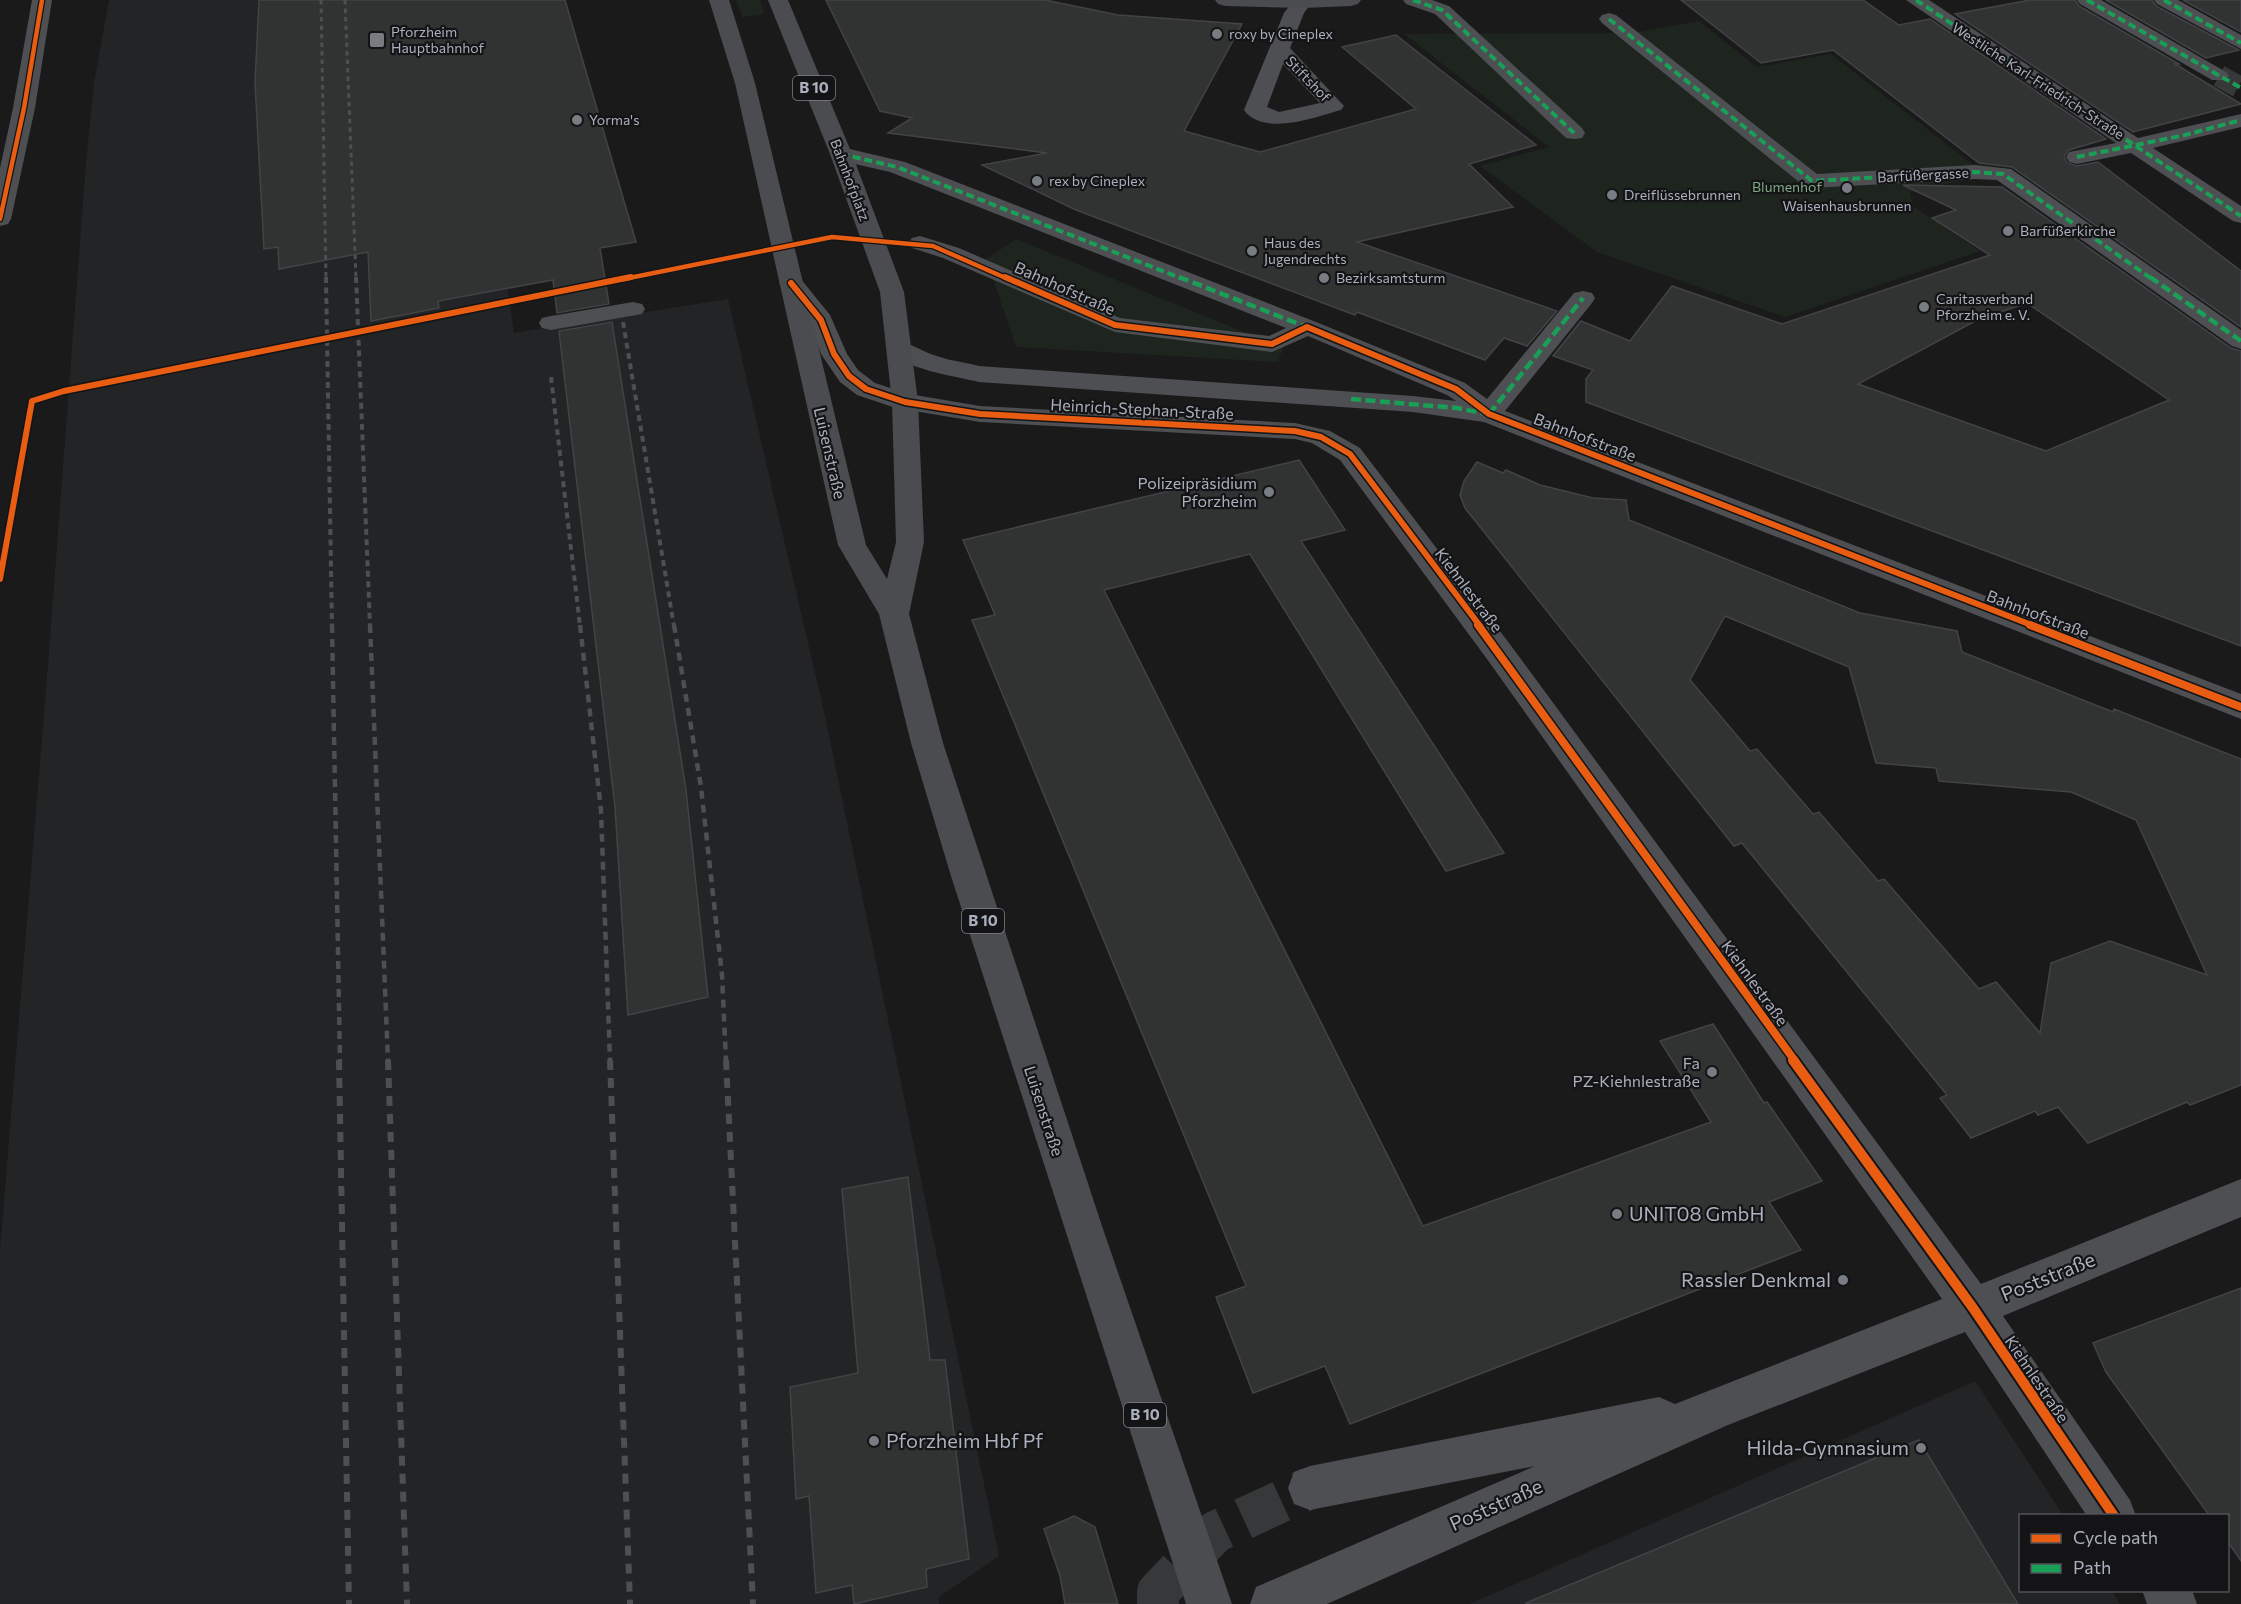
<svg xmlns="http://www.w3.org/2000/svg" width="2241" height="1604" viewBox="0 0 2241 1604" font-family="Commissioner,sans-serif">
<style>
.built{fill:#232426}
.green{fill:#1d251e}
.building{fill:#313232;stroke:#424346;stroke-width:1.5;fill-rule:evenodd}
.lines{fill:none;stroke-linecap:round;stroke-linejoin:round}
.minor-tunnel-far1{stroke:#37383a;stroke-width:22;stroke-dasharray:22 10;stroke-linecap:butt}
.minor-tunnel{stroke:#37383a;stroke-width:42;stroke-dasharray:42 21;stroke-linecap:butt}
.minor{fill:#4e4f53;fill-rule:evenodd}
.major{fill:#4b4c4f;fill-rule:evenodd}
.rail-far3{stroke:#4e4f52;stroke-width:3;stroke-dasharray:4.5 4;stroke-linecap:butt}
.rail-far2{stroke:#4e4f52;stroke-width:4;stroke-dasharray:6 4.5;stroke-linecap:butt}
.rail-far1{stroke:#4e4f52;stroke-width:4.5;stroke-dasharray:8 6;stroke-linecap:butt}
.rail{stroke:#4e4f52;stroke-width:6;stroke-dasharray:10 8;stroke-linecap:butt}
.quiet-far1{stroke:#1a9f57;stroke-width:4;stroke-dasharray:8 4;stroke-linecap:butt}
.quiet{stroke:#1a9f57;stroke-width:4.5;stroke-dasharray:10 4.5;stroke-linecap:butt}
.cycleway-far3-casing{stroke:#141416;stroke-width:7}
.cycleway-far2-casing{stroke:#141416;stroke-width:9}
.cycleway-far1-casing{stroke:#141416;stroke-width:11}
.cycleway-casing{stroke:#141416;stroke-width:14}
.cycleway-far3{stroke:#e95d12;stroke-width:4.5}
.cycleway-far2{stroke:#e95d12;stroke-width:6}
.cycleway-far1{stroke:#e95d12;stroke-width:8}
.cycleway{stroke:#e95d12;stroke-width:10}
.poi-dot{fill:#787c83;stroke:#141416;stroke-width:2}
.labels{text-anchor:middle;stroke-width:4.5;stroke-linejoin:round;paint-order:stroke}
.far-poi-label{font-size:14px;fill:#aab0bc;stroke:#141416;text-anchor:start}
.far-street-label{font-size:14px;fill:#aab0bc;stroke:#141416}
.far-park-label{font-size:14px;fill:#7fa981;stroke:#141416}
.shield{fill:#141416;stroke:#7d818a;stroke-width:1.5}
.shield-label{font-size:15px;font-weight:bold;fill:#aab0bc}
.street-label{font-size:16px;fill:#aab0bc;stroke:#141416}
.poi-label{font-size:16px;fill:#aab0bc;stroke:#141416;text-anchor:end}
.near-poi-label{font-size:20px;fill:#aab0bc;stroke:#141416;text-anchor:start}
.near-street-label{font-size:20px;fill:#aab0bc;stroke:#141416}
</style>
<rect width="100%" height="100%" fill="#1a1a1a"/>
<path class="built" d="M109,0H465L514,333L728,299L825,716L999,1556L939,1597V1604H0V1250L48,665L86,163L94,83Z
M1975,1381L2063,1515L2020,1516V1590L2112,1591L2120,1604H1470Z"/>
<path class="green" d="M736,0H760L764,14L742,17Z
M1699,21L1757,67L1831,54L1986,175L1910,192L1913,206L1980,251L1785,317L1597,252L1480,166L1549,147L1404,34L1634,33Z
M1016,239L1283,348L1278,362L1016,347L986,259Z"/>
<path class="building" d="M259,0H565L636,242L600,248L609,304L557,313L553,280L438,301L439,308L371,321L368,252L279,269L278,247L264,249L255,83Z
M826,0H1045L1118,15L1242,24L1184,131L1260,152L1416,109L1342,47L1396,35L1536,145L1469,164L1513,207L1357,242L1557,311L1527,346L1504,338L1485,360L1357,312L1355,315L1076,210L982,165L1047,153L888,133L912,118L880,111Z
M1681,0H1863L1899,25L1930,19L2106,139L2069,150L2064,156L2067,163L2077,166L2098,162L2241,271V327L2012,167L1979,163L1833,50L1761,63Z
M2030,0H2075L2079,6L2179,64H2175L2241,104L2133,132L1955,14Z
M2106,0H2152L2156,6L2239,50L2206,58Z
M2183,0H2241V32Z
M1903,185L2002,187L2231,348L2241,351V646L1586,402V379L1593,370L1553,356L1581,321L1630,341L1672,286L1782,324L1990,255L1932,218L1956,210ZM2027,303L2169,400L2046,451L1858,384L1977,320Z
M612,322L686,790L708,997L628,1015L615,807L559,331Z
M1299,460L1345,530L1301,541L1504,853L1446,871L1250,554L1104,590L1423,1226L1711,1122L1660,1041L1713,1024L1764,1103L1767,1102L1822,1181L1769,1202L1801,1250L1350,1424L1325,1366L1253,1393L1216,1297L1246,1286L972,620L995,615L963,540Z
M1477,462L1503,473L1506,470L1540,485L1593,498L1626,500L1629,520L1860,613L1957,631L1962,652L2113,712L2114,709L2241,759V1085L2190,1105L2187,1102L2088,1143L2058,1107L2038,1115L2035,1111L1971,1138L1940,1098L1947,1095L1742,843L1734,846L1465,508L1460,495L1464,481ZM1725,616L1849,667L1876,763L1936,768L1939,781L2071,792L2136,820L2207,975L2110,941L2051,963L2040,1033L1996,982L1979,989L1884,879L1878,881L1819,812L1813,814L1757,749L1750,751L1690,680Z
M908,1177L930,1360H945L969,1559L926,1569L927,1587L854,1604L852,1585L816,1593L809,1496L796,1499L790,1387L858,1373L842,1189Z
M2241,1288V1561L2228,1542V1515H2209L2106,1372L2093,1343Z
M1919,1440L2018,1604H1526V1603Z
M1074,1516L1095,1527L1118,1604H1065L1060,1576L1044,1529Z"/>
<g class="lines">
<path class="minor-tunnel-far1" d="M2219,76L2241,88"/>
<path class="minor-tunnel" d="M1158,1604V1592L1215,1532L1310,1488"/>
<path class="minor" d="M32,0H52L35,108L11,219L8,224L0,226V168L13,108Z
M1294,0H1310L1312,2L1304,13L1290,48L1344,106L1341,110C1316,117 1263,137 1244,110L1284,13ZM1283,64L1320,103L1279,112L1267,107Z
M1403,0H1432L1449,6L1582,128L1585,133L1582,138L1574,139L1566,138L1435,14L1406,4Z
M1906,0H1929L2138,138L2241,114V127L2153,148L2241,206V223L2233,221L2131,153L2077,164L2069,162L2066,157L2069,152L2116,143Z
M2077,0H2101L2226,72L2229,76L2226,80H2212L2080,4Z
M2154,0H2178L2241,35V49L2157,4Z
M1609,13L1616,15L1817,174L1975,165L2011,169L2241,330V349L2232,346L1997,180L1975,179L1812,188L1804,186L1602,23L1599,19L1602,15Z
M841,147L905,162L1316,322L1465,383L1487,399L1574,293L1583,291L1592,293L1595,298L1592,303L1505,411L2241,694V719L1484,422L1413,412L979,382C955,376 901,369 886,348L890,343C907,339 916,349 931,354C946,360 963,362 979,366L1413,396L1456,401L1447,395L1308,336L1272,352L1115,332L943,258L912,248L908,243L912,238L920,236L959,248L1120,318L1269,336L1286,328L890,172L833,159L830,154L833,149Z
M791,276L800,278L830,315L847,354L858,370L875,383L909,394L980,406L1295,423L1330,431L1360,448L1509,643L1981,1284L2241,1179V1217L2003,1316L2130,1500L2136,1516H2087L1965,1332L1728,1425L1327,1604H1250L1256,1587L1535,1466L1310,1510L1294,1504L1288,1488L1294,1472L1310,1466L1659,1397L1675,1404L1942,1299L1487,659L1340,460L1312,443L1295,439L980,422L896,408L857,395L840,382L821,354L809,321L779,283L782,278Z
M633,302L642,304L645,309L642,314L551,330L542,328L539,323L542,318L551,316Z
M2142,1590H2192L2197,1604H2147Z"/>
<path class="major" d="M709,0H729L755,83L866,545L887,579L896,542L892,402L880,292L830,154L768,0H788L852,154L904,292L918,402L924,542L909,614L943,743L1102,1226L1232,1604H1186L951,876L911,743L879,614L838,545L735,83Z
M1215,0H1361L1358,4L1351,6L1302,8L1225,6L1218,4Z"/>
<path class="rail-far3" d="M321,0L326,279
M345,0L356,279"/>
<path class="rail-far2" d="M326,277L332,626
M356,277L370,626
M623,322L674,626
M551,377L580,626"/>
<path class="rail-far1" d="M332,625L340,1061
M370,625L388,1061
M580,625L601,810L610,1061
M674,625L701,787L722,975L726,1061"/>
<path class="rail" d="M339,1060L349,1604
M388,1060L407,1604
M610,1060L630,1604
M726,1060L753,1604"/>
<path class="quiet-far1" d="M1413,0L1442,10L1574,133
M1916,0L2241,216
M2087,0L2241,88
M2164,0L2241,43
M1609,19L1812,181L1975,172L2003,174L2152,279
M841,154L897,167L1183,279
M2077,157L2185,135L2241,120"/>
<path class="quiet" d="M1179,277L1309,328
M2150,277L2241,341
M1351,399L1457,408L1482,413
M1489,414L1583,298"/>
<g class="cycleway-far3-casing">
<path id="cycleway-far3" d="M0,219L24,108L42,0
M624,279L832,237L933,246L1008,279"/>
</g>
<g class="cycleway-far2-casing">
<path id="cycleway-far2" d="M1005,277L1115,325L1272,344L1307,327L1456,389L1489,414L2034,626
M791,283L821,320L834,354L849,376L866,389L905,402L980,414L1295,431L1321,437L1350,454L1480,626
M0,579L32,401L64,391L631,277"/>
</g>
<g class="cycleway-far1-casing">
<path id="cycleway-far1" d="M1478,625L1795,1061
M2030,625L2241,707"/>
</g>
<g class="cycleway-casing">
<path id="cycleway" d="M1793,1060L1973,1308L2114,1516"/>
</g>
<use href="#cycleway-far3" class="cycleway-far3"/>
<use href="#cycleway-far2" class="cycleway-far2"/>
<use href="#cycleway-far1" class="cycleway-far1"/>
<use href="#cycleway" class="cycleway"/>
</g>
<g class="poi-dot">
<circle cx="1217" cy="34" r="6"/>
<rect x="369" y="32" width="16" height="16" rx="3"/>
<circle cx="577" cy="120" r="6"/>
<circle cx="1037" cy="181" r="6"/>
<circle cx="1847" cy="188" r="6"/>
<circle cx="1612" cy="195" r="6"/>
<circle cx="2008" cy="231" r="6"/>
<circle cx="1252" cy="251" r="6"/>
<circle cx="1324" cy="278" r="6"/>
<circle cx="1924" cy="307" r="6"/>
<circle cx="1269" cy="492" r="6"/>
<circle cx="1712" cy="1072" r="6"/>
<circle cx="1617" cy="1214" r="6"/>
<circle cx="1843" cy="1280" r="6"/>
<circle cx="874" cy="1441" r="6"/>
<circle cx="1921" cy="1448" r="6"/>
</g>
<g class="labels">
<g class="far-poi-label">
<text x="391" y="37">Pforzheim<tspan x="391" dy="16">Hauptbahnhof</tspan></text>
<text x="1229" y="39">roxy by Cineplex</text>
<text x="589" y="125">Yorma's</text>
<text x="1049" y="186">rex by Cineplex</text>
<text x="1624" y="200">Dreiflüssebrunnen</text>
<text x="1847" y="211" text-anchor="middle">Waisenhausbrunnen</text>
<text x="2020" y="236">Barfüßerkirche</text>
<text x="1264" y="248">Haus des<tspan x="1264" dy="16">Jugendrechts</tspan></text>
<text x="1336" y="283">Bezirksamtsturm</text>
<text x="1936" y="304">Caritasverband<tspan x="1936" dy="16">Pforzheim e. V.</tspan></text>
</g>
<g class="far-street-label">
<text transform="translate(1308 79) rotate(46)" y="5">Stiftshof</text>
<text transform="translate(2038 81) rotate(33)" y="5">Westliche Karl-Friedrich-Straße</text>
<text transform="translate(1923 175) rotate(-3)" y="5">Barfüßergasse</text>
<text transform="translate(850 180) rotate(69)" y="5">Bahnhofplatz</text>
</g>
<g class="far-park-label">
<text x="1787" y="192">Blumenhof</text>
</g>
<g class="shield">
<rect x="793" y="76" width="42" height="24" rx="4.5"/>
<rect x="962" y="909" width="42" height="24" rx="4.5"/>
<rect x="1124" y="1403" width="42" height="24" rx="4.5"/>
</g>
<g class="shield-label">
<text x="814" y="93">B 10</text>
<text x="983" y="926">B 10</text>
<text x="1145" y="1420">B 10</text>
</g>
<g class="street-label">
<text transform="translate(1065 288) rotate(24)" y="6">Bahnhofstraße</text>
<text transform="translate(1142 409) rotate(3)" y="6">Heinrich-Stephan-Straße</text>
<text transform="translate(1585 437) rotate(21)" y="6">Bahnhofstraße</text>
<text transform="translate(830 453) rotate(77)" y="6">Luisenstraße</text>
<text transform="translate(1469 590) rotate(53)" y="6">Kiehnlestraße</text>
<text transform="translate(2038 614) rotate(21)" y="6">Bahnhofstraße</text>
<text transform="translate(1755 983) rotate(54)" y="6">Kiehnlestraße</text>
<text transform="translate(1044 1111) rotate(72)" y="6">Luisenstraße</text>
<text transform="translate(2037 1379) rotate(56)" y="6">Kiehnlestraße</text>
</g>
<g class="poi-label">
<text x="1257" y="489">Polizeipräsidium<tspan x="1257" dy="18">Pforzheim</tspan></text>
<text x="1700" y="1069">Fa<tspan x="1700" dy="18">PZ-Kiehnlestraße</tspan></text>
</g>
<g class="near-poi-label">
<text x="1629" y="1221">UNIT08 GmbH</text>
<text x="1831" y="1287" text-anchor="end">Rassler Denkmal</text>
<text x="886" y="1448">Pforzheim Hbf Pf</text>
<text x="1909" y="1455" text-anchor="end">Hilda-Gymnasium</text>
</g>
<g class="near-street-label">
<text transform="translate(2048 1277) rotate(-22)" y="7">Poststraße</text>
<text transform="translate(1496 1505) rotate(-24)" y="7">Poststraße</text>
</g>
</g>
<rect x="2019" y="1514" width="210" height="78" fill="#141416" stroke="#505258" stroke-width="1.5"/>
<rect x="2031" y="1534" width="30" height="9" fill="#e95d12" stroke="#505258" stroke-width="1.5"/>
<text x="2073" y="1544" font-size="18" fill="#aab0bc">Cycle path</text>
<rect x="2031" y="1564" width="30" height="9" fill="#1a9f57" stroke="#505258" stroke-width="1.5"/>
<text x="2073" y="1574" font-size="18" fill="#aab0bc">Path</text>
</svg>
